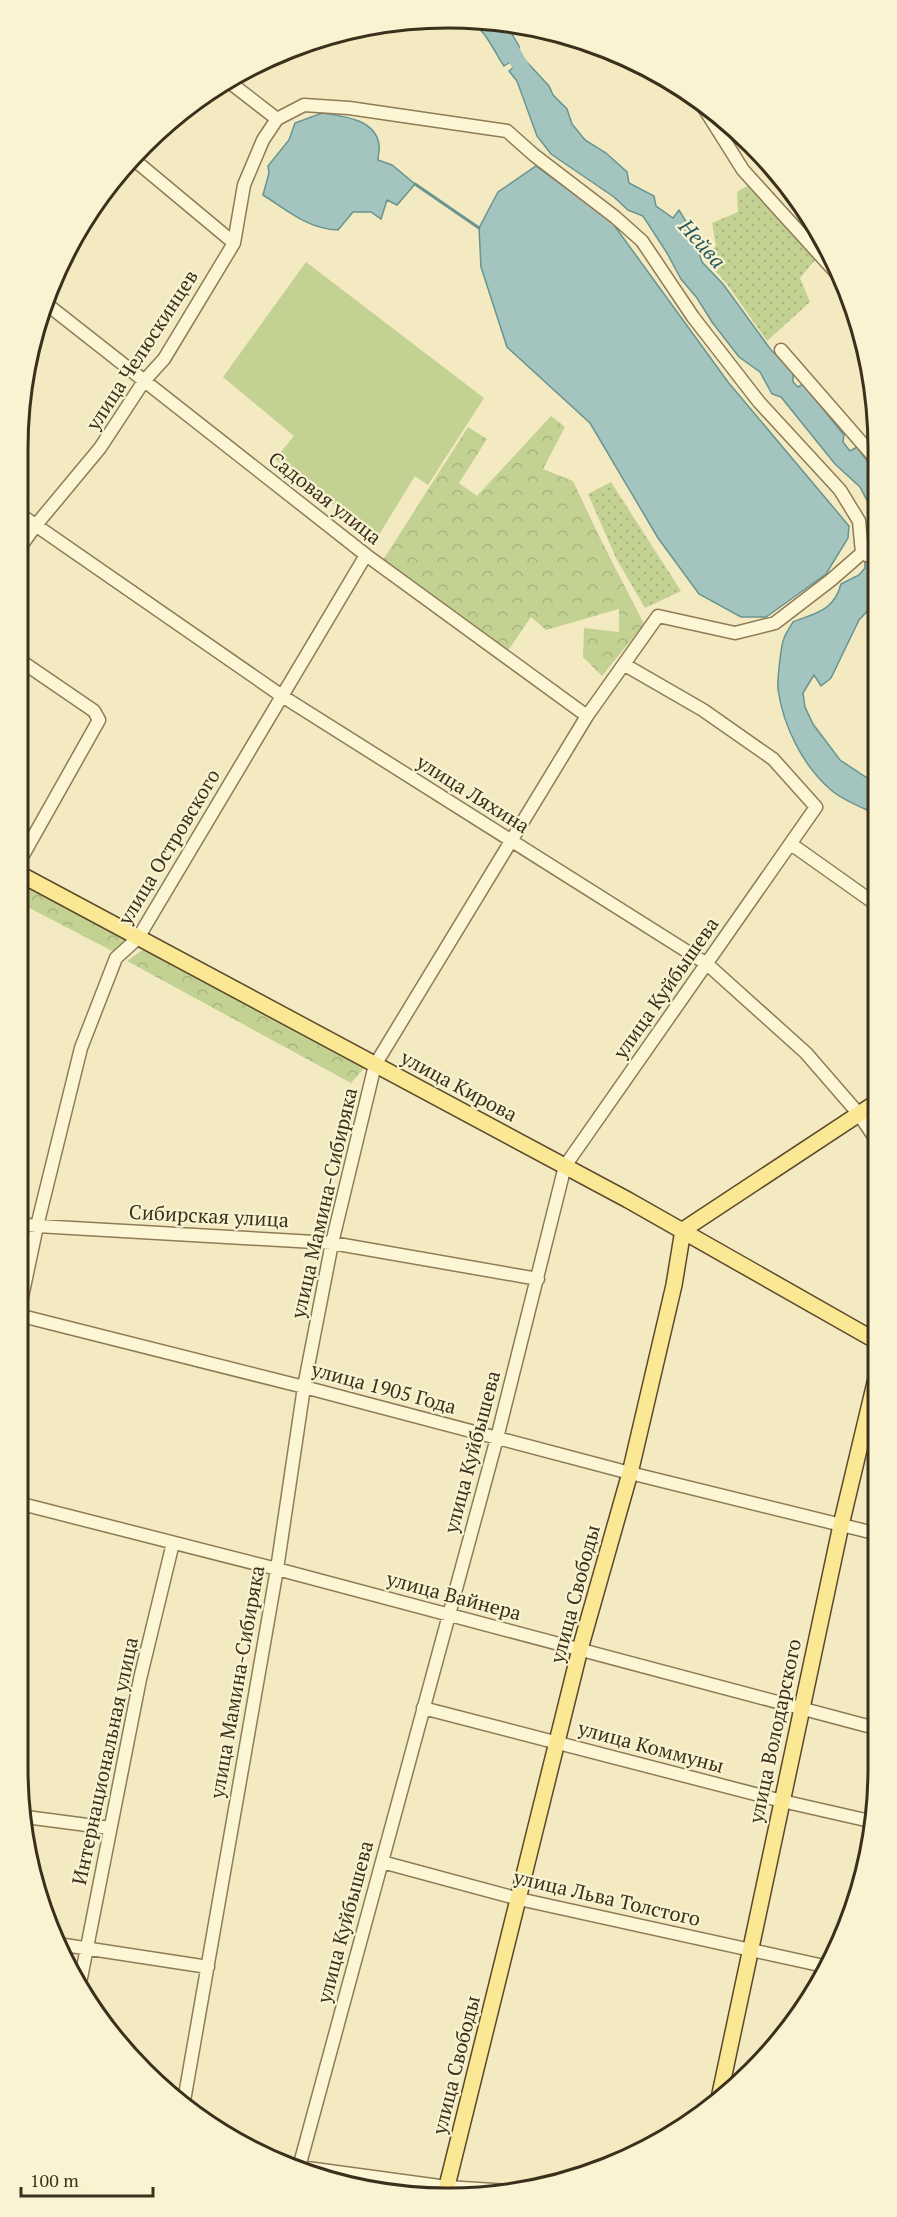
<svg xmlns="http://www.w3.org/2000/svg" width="897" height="2217" viewBox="0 0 897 2217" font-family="'PT Serif',serif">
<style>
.grass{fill:url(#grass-dots)}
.forest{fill:url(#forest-crowns)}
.garden{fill:#c3d293}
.water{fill:#a4c5bf;stroke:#69948f;stroke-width:1.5}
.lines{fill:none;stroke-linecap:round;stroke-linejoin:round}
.stream{stroke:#69948f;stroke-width:3}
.river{stroke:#a4c5bf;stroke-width:16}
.minor-casing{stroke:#8f7b56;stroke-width:15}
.major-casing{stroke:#5c482b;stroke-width:18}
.minor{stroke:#fcf6d5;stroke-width:12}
.major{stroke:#fae894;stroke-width:15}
.labels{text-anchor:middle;stroke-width:4.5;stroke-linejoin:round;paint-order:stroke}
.street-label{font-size:20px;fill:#3c301c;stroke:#f9f3d1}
.water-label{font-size:21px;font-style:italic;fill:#295b5e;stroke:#f9f3d1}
.rim{fill:none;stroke:#3c301c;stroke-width:3}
</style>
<defs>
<pattern id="grass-dots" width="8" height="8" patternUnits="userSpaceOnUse" patternTransform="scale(1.5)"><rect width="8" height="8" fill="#c3d293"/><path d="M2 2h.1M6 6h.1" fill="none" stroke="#a8b57e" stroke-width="1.8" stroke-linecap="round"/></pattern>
<pattern id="forest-crowns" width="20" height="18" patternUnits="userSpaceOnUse" patternTransform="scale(1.5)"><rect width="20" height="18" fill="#c3d293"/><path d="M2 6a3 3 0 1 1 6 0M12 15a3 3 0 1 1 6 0" fill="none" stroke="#a8b57e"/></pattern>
</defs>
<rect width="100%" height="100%" fill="#f3eac1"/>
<path class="grass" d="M752,183L816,259L800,278L810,302L767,341L727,284L703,256L716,246L712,223L738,212L737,192Z
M611,482L681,591L645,608L616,558L588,494Z"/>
<path class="forest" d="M551,416L565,427L543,469L573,481L598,534L644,624L602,676L583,657L584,628L619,632V609L546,630L531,617L507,652L383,560L468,427L487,439L459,483L477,496Z
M18,881L127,938L114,952L18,902Z
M144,949L366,1066L351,1083L127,961Z"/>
<path class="garden" d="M306,262L484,398L428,485L415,476L377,538L275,459L294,436L223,377Z"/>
<path class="water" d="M472,21L505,22L519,46L520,55L504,66C494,52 487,32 473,24Z
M524,59L549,86L553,95L567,109L572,124L585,140L606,153L627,172L629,183L654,196L656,206L673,218L679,210L690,228L702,262L723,284L771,350L793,371V382L798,387L803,384L844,435L843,442L850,451L857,447L870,465L867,474L876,485V536L873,512L860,487L835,464L781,397L772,394L760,372L739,357L712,322L697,298L681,279L667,253L643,216L628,210L614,197L551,154L537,136L517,81L509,71Z
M322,113C342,116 376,119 379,145C380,149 378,155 378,160L392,165L415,184L397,205L387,200L381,219L371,212H353L338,230C308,229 287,210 263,195L269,173L268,166L289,140L295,123Z
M536,166L611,221L728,382L849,526L848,538L826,574L766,617H741L699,594L658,538L590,423L507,347L481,267L479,228L498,192Z
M865,558L876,562V602L859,620L831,678L821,686L814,675L803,693L805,707L813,724L840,760L876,784V814C861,807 844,801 831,790C803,766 783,726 778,689C777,682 781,645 784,638C786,633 790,627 793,622C815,613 834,611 841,584L859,575L865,568Z"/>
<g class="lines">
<path class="stream" d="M415,184L479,228"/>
<path class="river" d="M494,21L530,82"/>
<g class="minor-casing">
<path id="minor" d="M228,81L277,119
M699,100L743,170L840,277
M277,119L304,105L349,108L507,131L534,155L615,217L642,241L693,317L759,402L840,490L859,521L862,553
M132,158L234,243
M44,302L366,555L587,716
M781,350L875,458
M18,513L282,696L707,964L806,1053L858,1113L877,1141
M18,550L36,525L100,448L144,381L164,359L234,243L244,185L263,140L277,119
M862,553L876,559
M18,659L94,711L99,720L18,864
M791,844L877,905
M18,1224L37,1226L332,1243L538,1279
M18,1315L304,1387L630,1473L878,1534
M18,1316L37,1226L81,1048L116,958L138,938L366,555
M18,1503L277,1569L879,1729
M423,1708L782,1801L870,1821
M26,1817L110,1828
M382,1862L519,1899L824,1966
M58,1944L208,1967
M79,1988L140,1679L173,1543
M184,2101L277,1569L304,1387L332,1243L375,1065L587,716L658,616L735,633L775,623L831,580L862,553
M285,2165L447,2187L510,2191
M298,2171L497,1438L565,1166L816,807L773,759L703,710L625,665"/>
</g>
<g class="major-casing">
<path id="major" d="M18,873L628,1200L878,1342
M718,2103L841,1525L878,1370
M445,2194L580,1649L630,1473L674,1285L683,1230L877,1102"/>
</g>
<use href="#minor" class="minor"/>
<use href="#major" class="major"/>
</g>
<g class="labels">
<g class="street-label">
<text transform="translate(142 350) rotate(-57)" y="7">улица Челюскинцев</text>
<text transform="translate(325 498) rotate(38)" y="7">Садовая улица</text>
<text transform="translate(473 794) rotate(32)" y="7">улица Ляхина</text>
<text transform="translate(169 847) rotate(-59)" y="7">улица Островского</text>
<text transform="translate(666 988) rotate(-55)" y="7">улица Куйбышева</text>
<text transform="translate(459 1086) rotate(28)" y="7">улица Кирова</text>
<text transform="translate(324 1203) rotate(-77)" y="7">улица Мамина-Сибиряка</text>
<text transform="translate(209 1216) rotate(3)" y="7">Сибирская улица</text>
<text transform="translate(384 1388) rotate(15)" y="7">улица 1905 Года</text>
<text transform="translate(472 1452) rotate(-75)" y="7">улица Куйбышева</text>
<text transform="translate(575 1594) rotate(-75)" y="7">улица Свободы</text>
<text transform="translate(454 1596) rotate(15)" y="7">улица Вайнера</text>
<text transform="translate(237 1682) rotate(-80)" y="7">улица Мамина-Сибиряка</text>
<text transform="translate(775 1731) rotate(-78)" y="7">улица Володарского</text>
<text transform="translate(651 1747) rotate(15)" y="7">улица Коммуны</text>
<text transform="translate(105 1761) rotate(-78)" y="7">Интернациональная улица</text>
<text transform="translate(607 1898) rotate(13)" y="7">улица Льва Толстого</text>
<text transform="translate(345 1922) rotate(-75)" y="7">улица Куйбышева</text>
<text transform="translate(456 2065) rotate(-76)" y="7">улица Свободы</text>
</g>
<g class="water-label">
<text transform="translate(702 244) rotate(48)" y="7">Нейва</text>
</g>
</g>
<path d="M0 0H897V2217H0ZM448 28H448A420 420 0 0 1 868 448V1768A420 420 0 0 1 448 2188H448A420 420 0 0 1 28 1768V448A420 420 0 0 1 448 28Z" fill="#f9f3d1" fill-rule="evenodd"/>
<path class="rim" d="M448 28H448A420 420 0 0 1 868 448V1768A420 420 0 0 1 448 2188H448A420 420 0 0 1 28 1768V448A420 420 0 0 1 448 28Z"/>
<path d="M21 2187v9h132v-9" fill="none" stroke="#3c301c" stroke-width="3"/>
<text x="30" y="2187" font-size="18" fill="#3c301c" stroke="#f9f3d1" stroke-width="4.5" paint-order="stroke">100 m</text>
</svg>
